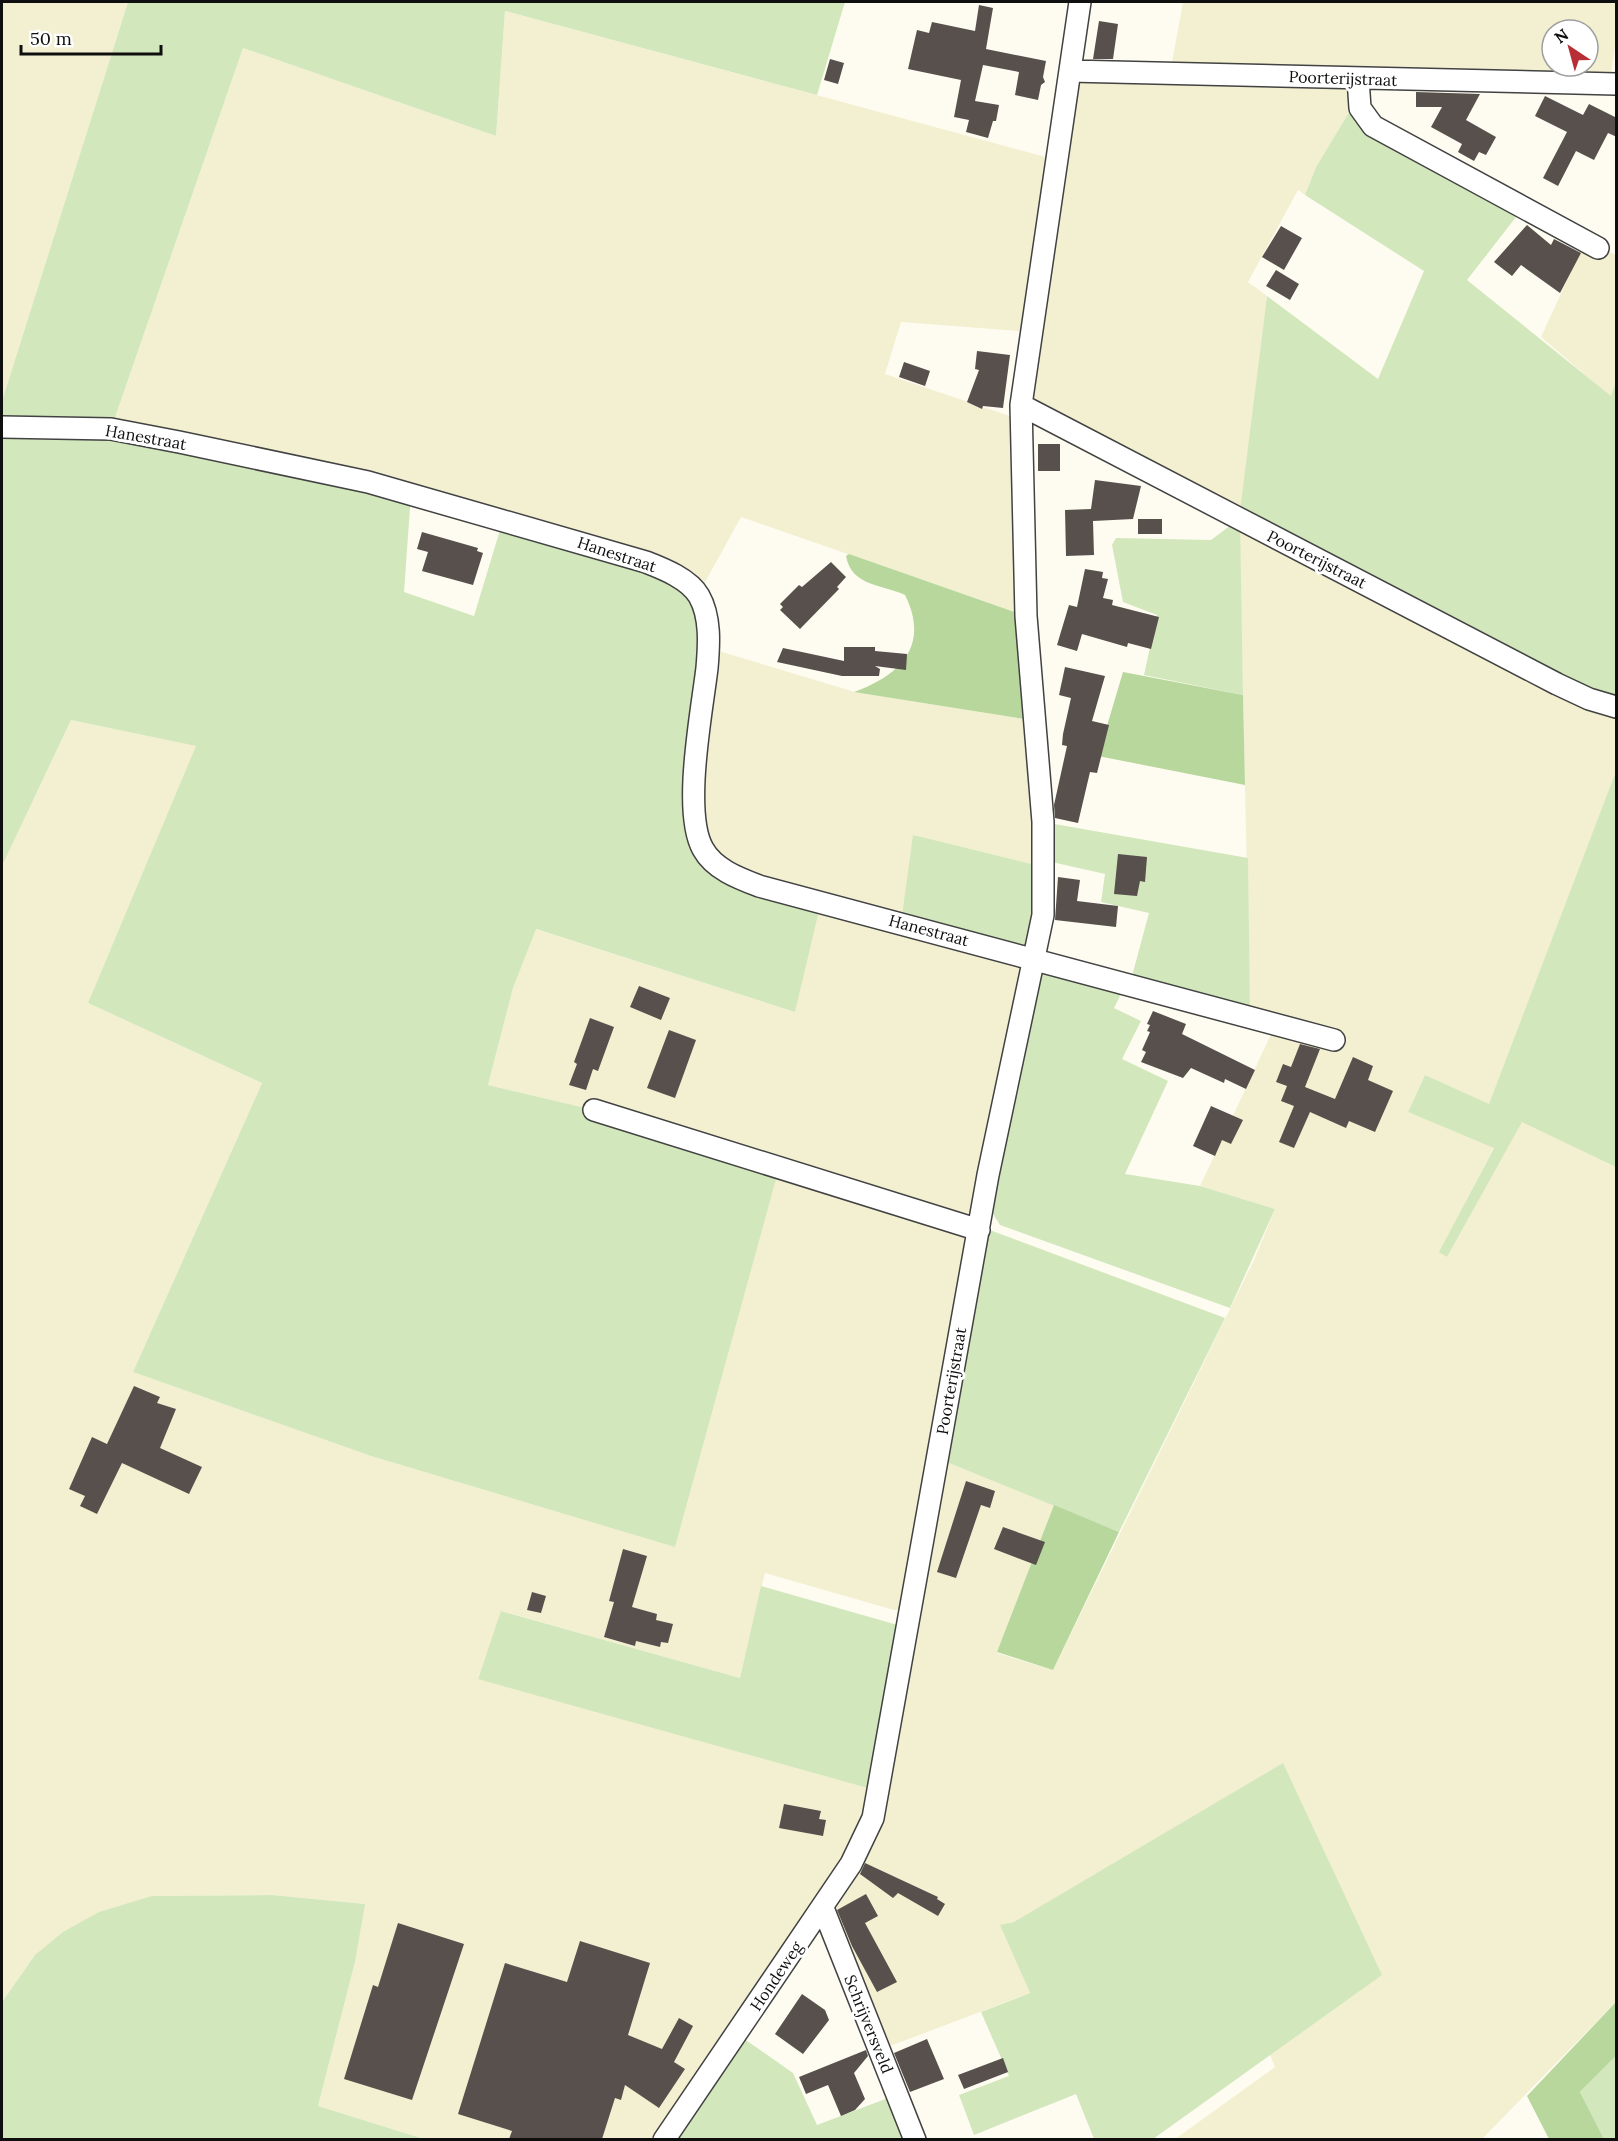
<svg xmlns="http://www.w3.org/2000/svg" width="1618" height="2141" viewBox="0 0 1618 2141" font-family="Lora,serif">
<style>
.farmland{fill:#f3f0d2;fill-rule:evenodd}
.green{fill:#d2e7bc}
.forest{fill:#b7d79d}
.building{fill:#57504c}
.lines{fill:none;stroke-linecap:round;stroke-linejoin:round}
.minor-casing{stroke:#424242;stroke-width:24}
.minor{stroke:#fff;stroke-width:21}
.labels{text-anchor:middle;stroke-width:6;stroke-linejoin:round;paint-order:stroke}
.street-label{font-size:16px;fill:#0f0f0f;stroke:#fff}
</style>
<rect width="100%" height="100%" fill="#fefcf1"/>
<path class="farmland" d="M2,2H128L2,401Z
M1183,2H1616V38L1610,84L1358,79L1359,96L1316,167L1305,195L1298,190L1248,282L1267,296L1240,519L1616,707V771L1489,1105L1425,1075L1408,1112L1494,1147L1440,1251L1447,1257L1522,1121L1616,1167V2002L1482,2139H1175L1275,2067L1270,2055L1381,1975L1014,1922L1001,1926L1030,1993L885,2048L829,1907L866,1853L944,1461L1054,1505L997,1653L1053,1670L1254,1260L1275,1209L1200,1186L1273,1030L1250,1013L1239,519L1021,405L1032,332L901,322L885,374L1022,420L1026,616L741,517L698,595L666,570L111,429L243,48L496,136L505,11L1057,160L1070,71L1170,73ZM1552,30H1588V66H1552Z
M1585,241L1616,255V381L1611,397L1541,337Z
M709,648L855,692L1037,721L1043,822L1022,964L1024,973L902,1610H894L765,1573L740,1678L502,1611L478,1678L871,1789L868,1806L854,1838L837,1867L651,2139H424L318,2106L355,1962L364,1904L272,1895L152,1896L35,1955L2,2002V866L71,720L197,746L88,1003L262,1083L133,1372L371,1456L675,1546L594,1110L488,1085L513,988L535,929L795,1012L737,878L696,825Z"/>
<path class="green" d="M128,2H845L817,95L505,11L496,136L243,48L111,429L411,494L404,592L474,616L503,520L646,562L705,612L693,800L719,867L821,902L795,1012L536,929L513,988L488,1085L594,1110L779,1168L675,1547L371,1456L133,1372L262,1083L88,1003L196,746L71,720L2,866V401Z
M1359,96L1360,108L1523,208L1467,280L1611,396L1616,381V707L1240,520L1243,695L1144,675L1157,615L1123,602L1112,545L1116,538L1211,540L1239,519L1267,296L1378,379L1424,271L1305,195L1316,167Z
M1616,771V1167L1522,1122L1447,1257L1439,1252L1494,1148L1408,1112L1425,1075L1489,1104Z
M1043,822L1248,858L1250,1013L1132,976L1149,913L1101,902L1105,874L1043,860Z
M913,835L1043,867L1035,958L901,923Z
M1042,972L1124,988L1114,1008L1141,1021L1122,1059L1168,1081L1125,1174L1200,1186L1275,1209L1230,1308L1000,1225L993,1214L992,1199L1036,980Z
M987,1229L1225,1318L1119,1532L944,1461Z
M761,1586L901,1626L871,1789L478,1679L501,1611L740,1678Z
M1283,1763L1382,1975L1153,2139H1094L1076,2094L974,2135L959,2095L1009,2076L981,2012L1030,1993L1000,1925L1014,1922Z
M272,1895L365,1904L355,1962L318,2106L424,2139H2V2002L35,1955L63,1932L99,1912L152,1896Z
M740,2036L793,2073L817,2125L888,2098L904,2140H671Z
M1616,2056V2139H1604L1580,2092Z"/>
<path class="forest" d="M849,554L1026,616L1037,721L854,692C901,675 930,645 905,595C882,584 852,587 846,556Z
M1123,672L1243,695L1245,785L1098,756Z
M1054,1505L1119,1532L1053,1670L997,1652Z
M1616,2002V2056L1580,2092L1604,2139H1549L1527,2096Z"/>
<path class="building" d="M979,5L993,8L986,49L1046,61L1043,77L1045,82L1041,85L1038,100L1015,95L1019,72L983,65L975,101L999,105L996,121H993L988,138L966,132L969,120L954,117L961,80L908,69L917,30L929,33L932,22L975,31Z
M1099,21L1118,24L1113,59H1093Z
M830,59L844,63L838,84L824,80Z
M1416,92L1480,94L1466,120L1496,137L1486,155L1479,152L1474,161L1458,152L1462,144L1431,127L1442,107H1416Z
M1545,96L1583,115L1589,104L1617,118V137L1608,133L1594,160L1576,151L1558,186L1543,178L1567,132L1535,116Z
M1527,225L1551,245L1554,239L1581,253L1560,293L1521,265L1512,276L1494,262Z
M1281,226L1302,238L1284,270L1262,257Z
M1276,270L1299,284L1290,300L1266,286Z
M977,351L1010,355L1003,408L983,406L982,409L967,402L979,370L975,369Z
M904,362L930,371L925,386L899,377Z
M1038,444H1060V471H1038Z
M1095,480L1141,486L1133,519L1093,521L1094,555L1066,556L1065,510L1091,509Z
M1138,519H1162V534H1138Z
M422,532L478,548L477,551L483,553L473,585L422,571L428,552L417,549Z
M831,562L846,577L837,587L839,589L800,629L780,610L783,607L780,604L799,585L802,587Z
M1085,569L1103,572L1102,578L1108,579L1103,598L1113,600L1112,605L1159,617L1151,649L1128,643L1127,647L1082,634L1077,651L1057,645L1069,605L1077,607Z
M844,647H875V651L907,654L906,670L875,666L880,669L879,676H842L777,662L783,648L844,661Z
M1065,667L1105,676L1092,721L1109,725L1097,773L1090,772L1078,823L1055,818L1054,805L1067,746L1062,745L1063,734L1071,698L1059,695Z
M1118,854L1147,857L1145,882L1140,881L1137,896L1114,894Z
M1058,877L1080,880L1077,901L1118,906L1116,927L1055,920Z
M639,986L670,998L661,1020L630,1007Z
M1153,1011L1186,1024L1182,1034L1255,1070L1246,1089L1225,1079L1224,1083L1191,1068L1183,1078L1141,1062L1146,1052L1142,1050L1150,1032L1147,1031L1150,1025L1147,1024Z
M590,1018L614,1027L598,1071L593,1069L586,1090L569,1085L577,1064L574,1062Z
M669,1030L696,1040L675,1098L647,1088Z
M1300,1044L1320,1049L1305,1087L1335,1099L1353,1057L1373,1066L1368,1080L1393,1091L1375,1132L1349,1121L1346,1128L1310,1112L1294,1148L1279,1142L1294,1106L1281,1101L1287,1086L1276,1082L1283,1064L1291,1067Z
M1211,1106L1243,1120L1231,1144L1222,1140L1215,1156L1193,1146Z
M134,1386L160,1397L157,1403L176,1409L160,1448L202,1467L189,1494L122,1463L97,1514L80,1506L85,1496L69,1489L92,1437L107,1444Z
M966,1481L995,1491L990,1508L981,1505L956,1578L937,1572Z
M1003,1527L1045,1542L1036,1565L994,1549Z
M623,1549L647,1556L632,1607L657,1614L656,1620L673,1624L668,1643L661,1642L660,1647L636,1641L635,1646L604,1637L614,1602L609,1601Z
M532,1592L546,1596L541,1613L527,1610Z
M784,1804L821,1811L819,1819L826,1820L823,1836L779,1828Z
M865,1863L938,1897L937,1899L945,1904L938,1916L898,1893L893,1898L860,1874Z
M866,1894L878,1916L865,1923L897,1982L877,1992L852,1946L837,1910Z
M398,1923L464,1944L412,2100L344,2079L373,1985L378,1987Z
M580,1941L650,1963L628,2035L662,2049L679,2018L693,2026L674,2062L685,2069L659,2108L625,2085L621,2100L615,2098L602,2139H509L512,2131L458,2114L505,1963L567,1982Z
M802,1994L825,2010L829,2020L803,2054L775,2034Z
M927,2039L944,2079L910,2092L894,2053Z
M866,2050L868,2056L854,2073L865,2099L855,2110L841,2116L828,2085L806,2094L799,2077Z
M1003,2058L1008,2072L964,2089L958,2075Z"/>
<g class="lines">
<g class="minor-casing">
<path id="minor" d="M1070,71L1616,84
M1358,79L1360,108L1373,126L1598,248
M1021,405L1557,684L1589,699L1616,707
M2,427L111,429L179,442L368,482L646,562C664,569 689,579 699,596C711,617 709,645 707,668C702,711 682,812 703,849C714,869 738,878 759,886L1334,1040
M594,1110L979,1230
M823,1908L915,2140
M664,2140L851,1864L873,1818L988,1175L1043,915V822L1026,616L1021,405L1080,2"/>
</g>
<use href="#minor" class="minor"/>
</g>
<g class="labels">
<g class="street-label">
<text transform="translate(1343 78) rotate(2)" y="6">Poorterijstraat</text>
<text transform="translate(146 437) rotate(10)" y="6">Hanestraat</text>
<text transform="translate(617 554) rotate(18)" y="6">Hanestraat</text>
<text transform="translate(1317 559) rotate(27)" y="6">Poorterijstraat</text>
<text transform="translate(929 930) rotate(15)" y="6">Hanestraat</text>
<text transform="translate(951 1381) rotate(-80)" y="6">Poorterijstraat</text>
<text transform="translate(776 1976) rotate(-56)" y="6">Hondeweg</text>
<text transform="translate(869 2024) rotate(68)" y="6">Schrijversveld</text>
</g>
</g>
<rect width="1618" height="2141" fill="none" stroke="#0f0f0f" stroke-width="6"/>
<g transform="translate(1570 48) rotate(324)"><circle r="28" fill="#ffffff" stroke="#9f9f9f" stroke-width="1.5"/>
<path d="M0-4.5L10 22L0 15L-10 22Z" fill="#b72f35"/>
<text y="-9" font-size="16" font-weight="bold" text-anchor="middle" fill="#0f0f0f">N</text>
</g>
<path d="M21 45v9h140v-9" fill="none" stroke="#0f0f0f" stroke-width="3"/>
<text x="30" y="45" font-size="18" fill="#0f0f0f" stroke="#ffffff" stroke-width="4.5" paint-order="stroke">50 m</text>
</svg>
